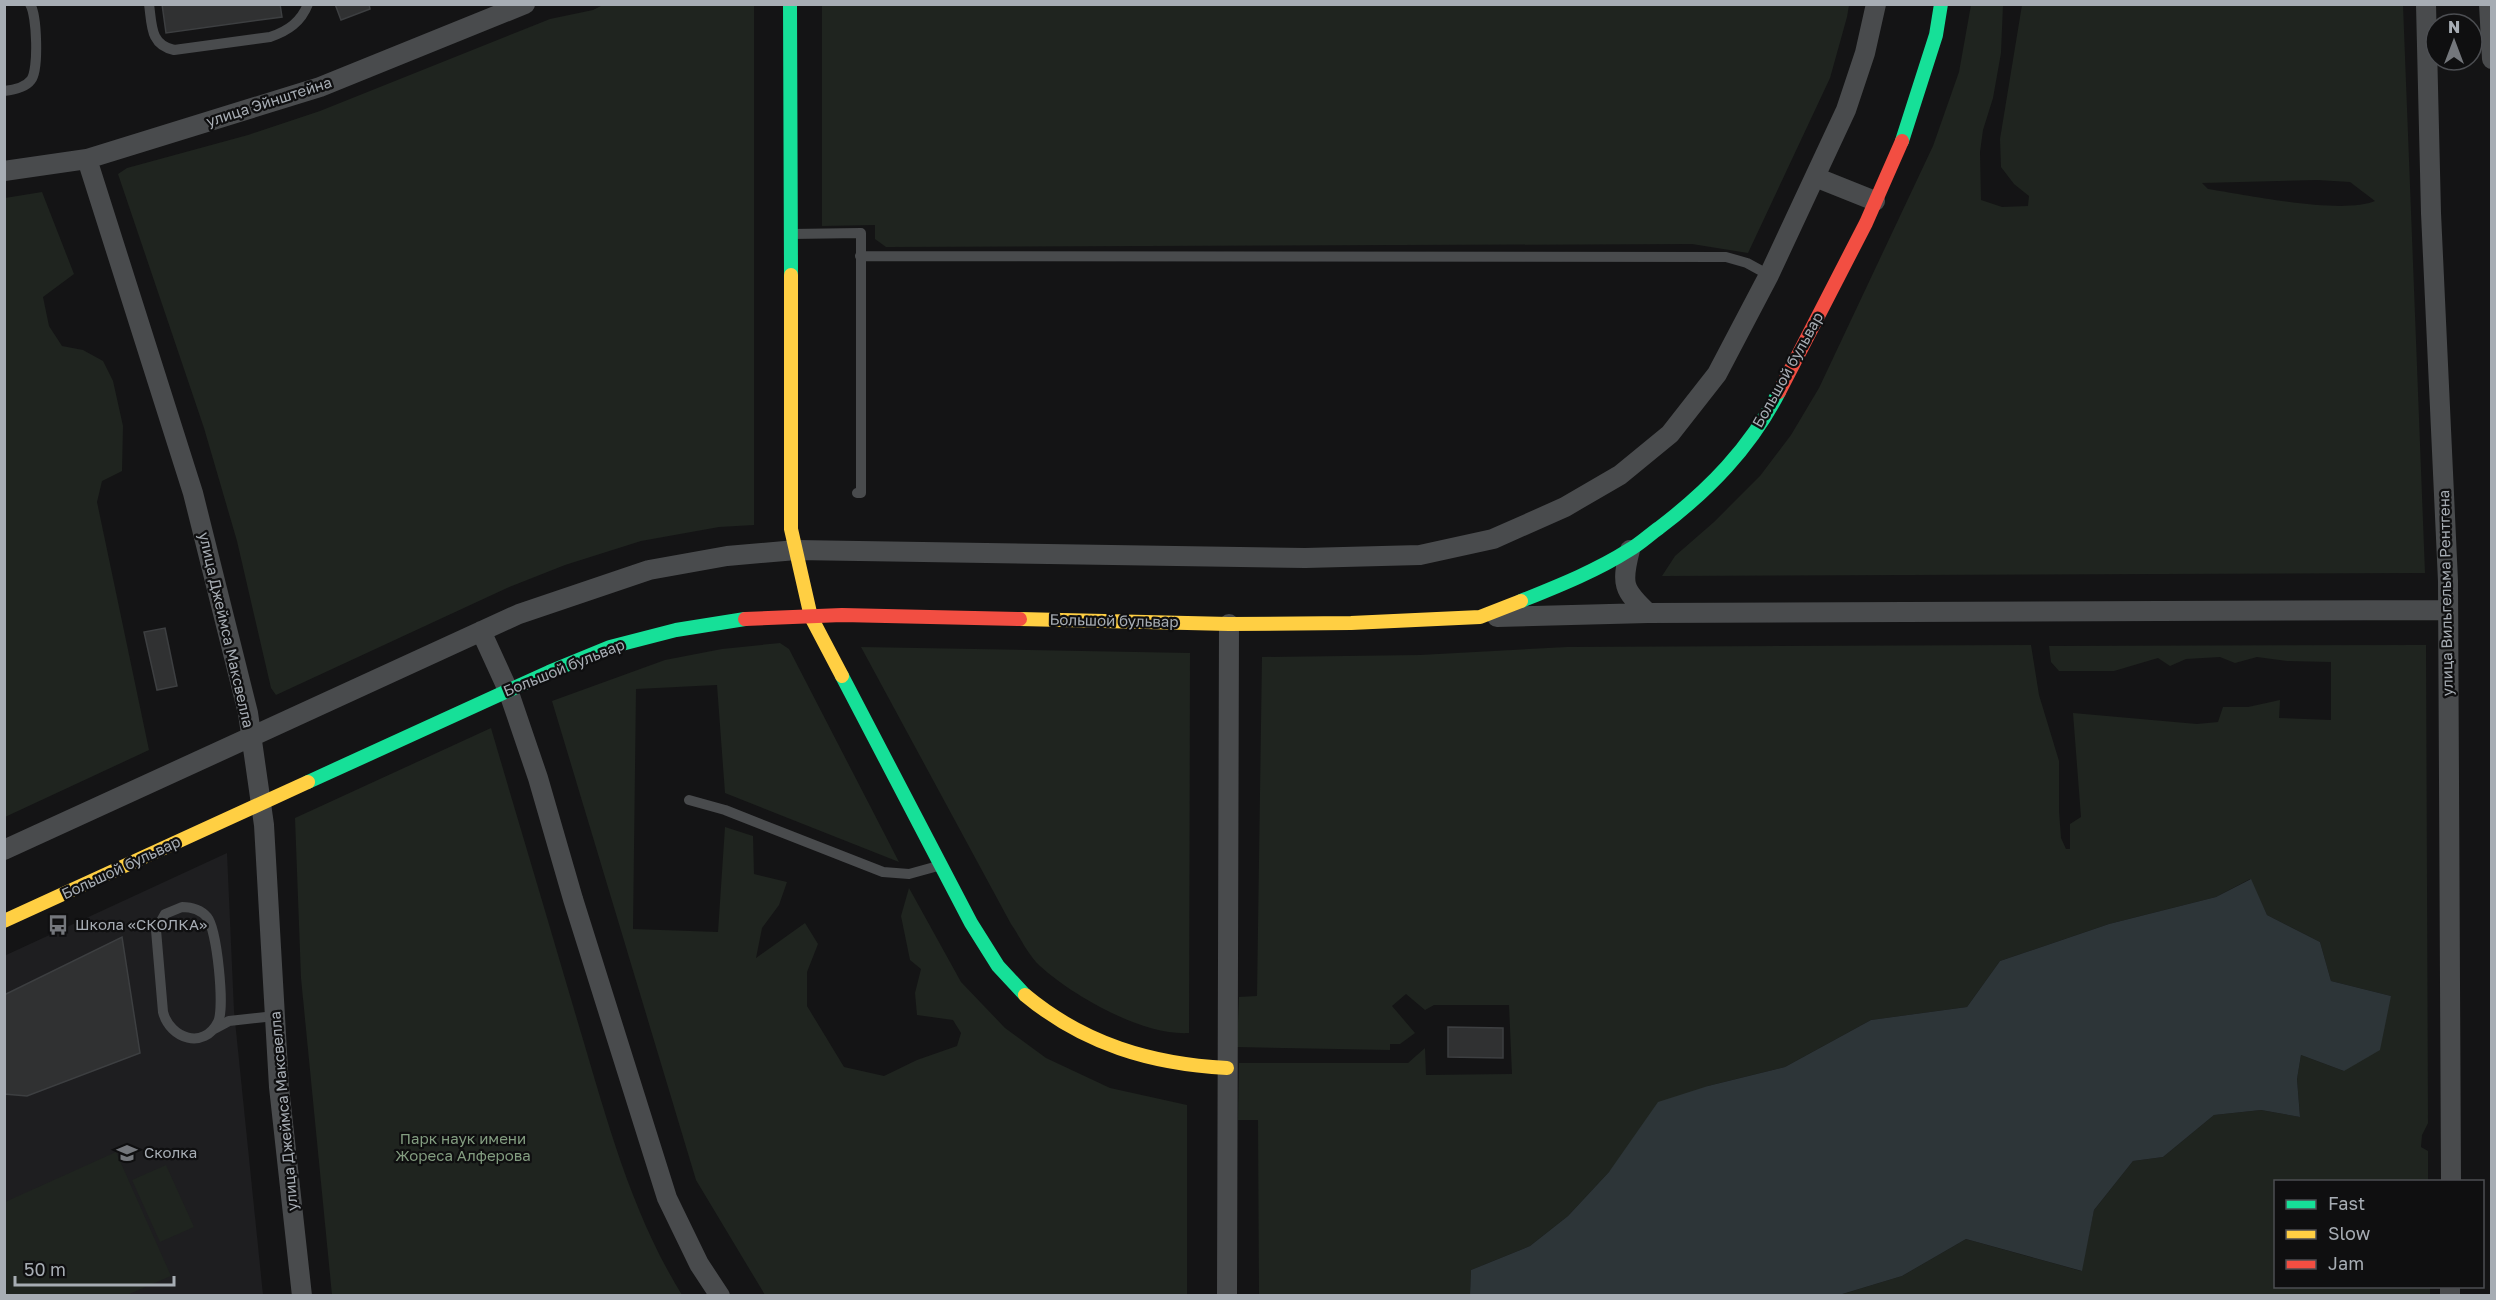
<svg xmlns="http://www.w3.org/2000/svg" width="2496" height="1300" viewBox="0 0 2496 1300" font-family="'Golos Text',sans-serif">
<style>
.built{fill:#1e1e20}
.green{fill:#1f241f;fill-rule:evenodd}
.water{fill:#2d3538}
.building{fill:#303132;stroke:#3d3f41;stroke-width:1.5}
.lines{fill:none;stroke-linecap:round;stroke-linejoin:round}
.lane{stroke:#494b4d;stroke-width:10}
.street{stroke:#494b4d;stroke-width:20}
.fast{stroke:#16e098;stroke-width:14}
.slow{stroke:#ffcf43;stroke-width:14}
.jam{stroke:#f24e42;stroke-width:14}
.labels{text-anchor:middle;stroke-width:4.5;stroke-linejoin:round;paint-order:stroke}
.street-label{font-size:15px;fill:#a7adb4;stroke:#0f0f10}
.poi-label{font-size:15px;fill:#a7adb4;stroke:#0f0f10;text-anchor:start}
.park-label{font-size:15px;fill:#839d80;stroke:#0f0f10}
</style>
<rect width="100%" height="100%" fill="#141415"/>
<path class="built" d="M227,853L234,1011L263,1295H5L4,956Z"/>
<path class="green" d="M605,4L754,5V525L719,527L641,541L565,565L507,588L276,695L271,688L237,541L204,428L118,174L127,168L248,135L320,111L550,19L593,10Z
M822,5V4L1849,5L1847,17L1830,78L1748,253L1692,244L886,247L875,239V225L822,226Z
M1971,5H2003L2001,53L1993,98L1983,130L1980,152L1981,200L2002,207L2028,206L2029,196L2014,184L2001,167L2000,139L2022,5H2403L2425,573L1662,576L1675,556L1714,522L1760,476L1791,435L1819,388L1933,146L1959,72ZM2317,180L2350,182L2375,201C2342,215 2247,195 2208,189L2202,183Z
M42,192L74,274L43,297L49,326L62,346L83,350L103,361L113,381L123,426L122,471L102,481L97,502L149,750L5,817V198Z
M780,643L789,649L899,862L725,793L717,685L636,689L633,929L718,932L725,827L753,836L754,874L787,882L779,905L762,928L756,958L805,923L818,944L807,972V1006L844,1067L884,1076L917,1060L957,1046L961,1033L953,1020L917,1015L915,993L921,969L910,960L901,916L909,888L961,982L1005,1028L1046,1058L1110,1088L1187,1105V1295H765L696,1180L552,701L665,660L722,649Z
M2031,645L2039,695L2059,761V811L2061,838L2066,849H2070V824L2081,817L2073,713L2197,724L2218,722L2223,707H2248L2280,700L2279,718L2331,720V662L2287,661L2257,657L2235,663L2220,657L2186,659L2170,666L2158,658L2114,671H2059L2051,662L2049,646L2426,645L2428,1123L2422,1135L2421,1147L2428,1151V1181L2276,1182V1286L2430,1287V1295H1839L1902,1276L1966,1239L2081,1271L2094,1210L2133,1161L2163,1157L2214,1115L2261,1110L2300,1117L2297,1079L2301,1055L2344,1071L2391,996L2331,981L2320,942L2267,915L2250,879L2216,897L2109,924L2000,961L1967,1007L1871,1020L1785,1067L1708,1086L1609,1172L1568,1216L1530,1246L1471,1270L1470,1295H1259L1258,1120H1238L1239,1063H1408L1425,1048L1426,1075L1512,1074L1509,1005H1434L1425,1010L1406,994L1392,1006L1415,1033L1400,1044H1390V1050L1237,1047L1239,997L1257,996L1262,657L1420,655L1567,647Z
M861,647L1190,653L1189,1033C1143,1036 1073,996 1040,966C1028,955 1020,937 1011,924Z
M491,728C519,824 548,920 576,1016C605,1112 629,1209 682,1295H332L301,978L295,818Z
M116,1152L171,1276L127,1295H5V1202Z
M166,1165L194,1227L160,1242L132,1180Z"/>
<path class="water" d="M2251,879L2267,915L2320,942L2331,981L2391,996L2380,1050L2344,1071L2301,1055L2297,1079L2300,1117L2261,1110L2214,1115L2163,1157L2133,1161L2094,1210L2082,1271L1966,1239L1902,1276L1839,1295H1470L1471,1270L1530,1246L1568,1216L1609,1172L1658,1102L1708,1086L1785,1067L1871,1020L1967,1007L2000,961L2109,924L2216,897Z"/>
<path class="building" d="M162,4H280L282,17L166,33Z
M335,4H369L370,9L341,20Z
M165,628L177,686L157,690L144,632Z
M122,937L140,1053L27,1096L4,1094V995Z
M1448,1027L1503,1028V1058L1448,1057Z"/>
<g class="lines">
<path class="lane" d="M149,4C152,25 150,45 174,50L270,37C288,31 301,22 308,4
M4,91C14,90 25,88 31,80C39,70 37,15 30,4
M791,234L861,233V493H857
M860,256L1726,257L1747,263L1769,275
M689,800L725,810L883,872L909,874L938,866
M182,907C191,907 200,909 207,917C217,929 225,1008 218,1022C204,1050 170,1039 163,1012L156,930L165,914Z
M214,1029L229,1021L275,1016"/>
<path class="street" d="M2426,4L2431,213L2448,581L2451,1182
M2489,4L2492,59
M87,159L193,493L248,713L264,825L279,1087L302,1296
M4,171L87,159L320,87L525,4
M1815,177L1875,201
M1630,550C1621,584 1623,590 1648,613
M1497,617L1648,613L2448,610
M481,631L508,690L538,778L573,899L667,1198L699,1264L720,1296
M4,850L519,614L649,570L727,556L796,550L1305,558L1420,555L1493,539L1565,507L1620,475L1670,434L1717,374L1769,275L1846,110L1865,53L1876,4
M1227,1296L1229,624
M2450,1296V1286"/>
<path class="fast" d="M790,4L791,275
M1902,141L1936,35L1941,4
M1521,601C1558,586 1596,571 1629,550C1640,544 1649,535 1659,528C1709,490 1750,448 1779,392
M842,676L971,923L998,966L1025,995
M308,782L549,672L610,647L676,630L745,619"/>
<path class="slow" d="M791,275V529L811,617L842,676
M1020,619L1229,624L1351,623L1480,617L1521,601
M4,921L308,782
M1025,995C1084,1044 1151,1064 1227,1068"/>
<path class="jam" d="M1779,392L1866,223L1902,141
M745,619L842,615L1020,619"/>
</g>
<defs>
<g id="bus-bare" transform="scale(1.62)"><path d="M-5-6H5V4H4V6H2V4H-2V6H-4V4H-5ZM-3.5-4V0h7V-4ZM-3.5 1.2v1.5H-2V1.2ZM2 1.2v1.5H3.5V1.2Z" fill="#74777c" stroke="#0f0f10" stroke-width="2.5" paint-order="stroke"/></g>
<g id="school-bare" transform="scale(1.62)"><path d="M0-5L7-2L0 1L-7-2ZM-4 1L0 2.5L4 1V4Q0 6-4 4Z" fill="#74777c" stroke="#0f0f10" stroke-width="2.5" paint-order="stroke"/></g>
</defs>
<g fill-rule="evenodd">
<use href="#bus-bare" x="58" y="925"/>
<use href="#school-bare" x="127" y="1153"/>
</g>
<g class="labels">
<g class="street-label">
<text transform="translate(269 102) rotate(-18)" y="5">улица Эйнштейна</text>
<text transform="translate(1788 370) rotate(-61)" y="5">Большой бульвар</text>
<text transform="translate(2446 593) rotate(-91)" y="5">улица Вильгельма Рентгена</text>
<text transform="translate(1114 621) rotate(1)" y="5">Большой бульвар</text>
<text transform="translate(226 630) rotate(77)" y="5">улица Джеймса Максвелла</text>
<text transform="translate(564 668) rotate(-22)" y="5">Большой бульвар</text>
<text transform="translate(121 868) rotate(-25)" y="5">Большой бульвар</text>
<text transform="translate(284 1111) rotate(-95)" y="5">улица Джеймса Максвелла</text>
</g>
<g class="poi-label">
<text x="75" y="930">Школа «СКОЛКА»</text>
<text x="144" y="1158">Сколка</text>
</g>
<g class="park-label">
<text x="463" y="1144">Парк наук имени<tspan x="463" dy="17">Жореса Алферова</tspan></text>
</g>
</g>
<rect width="2496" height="1300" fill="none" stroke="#a7adb4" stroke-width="12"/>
<rect x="2274" y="1180" width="210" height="108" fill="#0f0f10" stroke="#4c4e52" stroke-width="1.5"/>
<rect x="2286" y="1200" width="30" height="9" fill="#16e098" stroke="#4c4e52" stroke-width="1.5"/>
<text x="2328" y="1210" font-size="18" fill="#a7adb4">Fast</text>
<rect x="2286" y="1230" width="30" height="9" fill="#ffcf43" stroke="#4c4e52" stroke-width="1.5"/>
<text x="2328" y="1240" font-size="18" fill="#a7adb4">Slow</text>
<rect x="2286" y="1260" width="30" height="9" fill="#f24e42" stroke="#4c4e52" stroke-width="1.5"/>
<text x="2328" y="1270" font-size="18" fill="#a7adb4">Jam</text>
<g transform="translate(2454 42)"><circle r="28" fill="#0f0f10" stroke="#4c4e52" stroke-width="1.5"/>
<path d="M0-4.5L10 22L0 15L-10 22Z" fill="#74777c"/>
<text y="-9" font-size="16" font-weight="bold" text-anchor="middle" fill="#a7adb4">N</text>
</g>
<path d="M15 1276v9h159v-9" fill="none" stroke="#a7adb4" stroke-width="3"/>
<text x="24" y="1276" font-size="18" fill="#a7adb4" stroke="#0f0f10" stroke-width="4.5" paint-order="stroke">50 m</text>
</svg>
